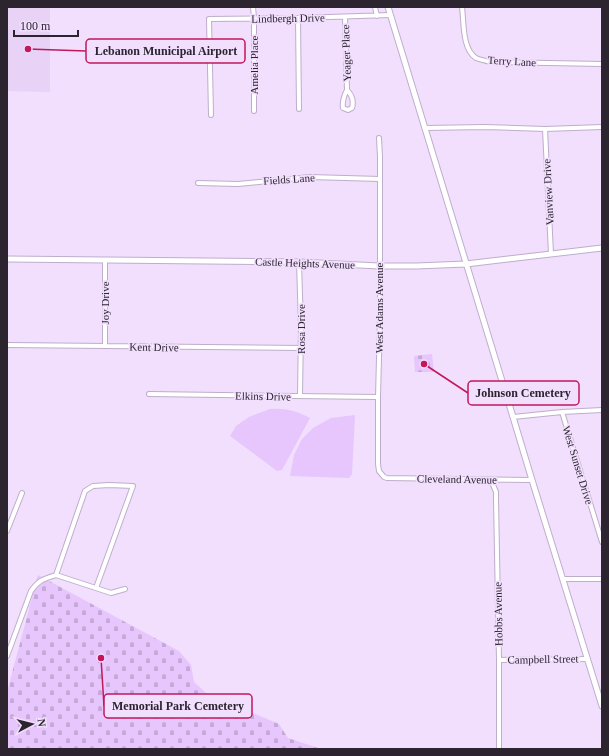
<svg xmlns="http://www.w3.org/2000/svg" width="609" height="756" viewBox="0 0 609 756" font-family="'Times New Roman',serif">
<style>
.built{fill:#e8d2f6}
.grass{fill:#e7c5fd}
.cemetery{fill:url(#cemetery-stones)}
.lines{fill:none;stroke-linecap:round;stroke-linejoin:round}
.minor-casing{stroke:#bfaecb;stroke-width:6}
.tertiary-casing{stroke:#bfaecb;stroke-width:7}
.minor{stroke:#fff;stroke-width:4}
.tertiary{stroke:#fff;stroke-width:5}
.labels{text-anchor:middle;stroke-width:3.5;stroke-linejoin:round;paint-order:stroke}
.street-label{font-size:11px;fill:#2c2530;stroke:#f1dffd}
.leader{fill:none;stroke:#c2185b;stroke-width:1.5}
.callout-dot{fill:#c2185b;stroke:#f1dffd;stroke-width:1.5}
.callout{fill:#f1dffd;stroke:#c2185b;stroke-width:1.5}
.callout-label{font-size:12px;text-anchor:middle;font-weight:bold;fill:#2c2530}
</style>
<defs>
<pattern id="cemetery-stones" width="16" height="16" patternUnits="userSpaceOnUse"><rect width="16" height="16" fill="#e7c5fd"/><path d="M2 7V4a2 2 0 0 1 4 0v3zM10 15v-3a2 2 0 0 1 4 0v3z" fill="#c6a9d9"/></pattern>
</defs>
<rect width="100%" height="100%" fill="#f1dffd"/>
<path class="built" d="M7,7H50V92L7,91Z"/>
<path class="grass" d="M270,409C286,408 296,411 310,418L282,470L277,471L230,436L236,426L249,417Z
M355,415L352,474L349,478L290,476L294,455L302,439L313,428L331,418Z"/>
<path class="cemetery" d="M432,354L434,372H415L414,356Z
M38,575L179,651L191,665L194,682L206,693L279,724L288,738L321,749H7V692Z"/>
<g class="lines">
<g class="minor-casing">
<path id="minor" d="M253,7L254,18V111
M375,7L377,16
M462,7C464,22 462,49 476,58C481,60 486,61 491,62L602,64
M345,17L347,90C344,95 342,103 343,108L348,110L352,108C354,101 352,95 347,90
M298,18L299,109
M211,115L209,19L298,18L390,15
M425,128L484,127L545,129L602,127
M545,129L551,254
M379,138L380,157V319L378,397V464L379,471L384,477L387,478L532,480
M198,183L238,184L310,177L380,179
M105,260V346
M299,262L301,327L300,396
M7,345L301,348
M149,394L378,397
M562,412L602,542
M513,417L562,412L602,410
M491,480L496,492V499L499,660V749
M7,531L22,493
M56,575L85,491L93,486L109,485L133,486L96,588
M56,575L111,593L125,589
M563,579H602
M7,656L31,591C39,580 43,579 56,575
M499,660L587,659"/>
</g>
<g class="tertiary-casing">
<path id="tertiary" d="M388,7L513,417L532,480L602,706
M7,259L299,262L379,266H416L466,264L602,248"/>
</g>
<use href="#minor" class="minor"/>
<use href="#tertiary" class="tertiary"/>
</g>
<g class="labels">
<g class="street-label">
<text transform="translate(288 18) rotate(-1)" y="4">Lindbergh Drive</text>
<text transform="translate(346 53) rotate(-92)" y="4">Yeager Place</text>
<text transform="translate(512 61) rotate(3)" y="4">Terry Lane</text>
<text transform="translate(254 65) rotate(-90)" y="4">Amelia Place</text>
<text transform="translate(289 179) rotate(-4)" y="4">Fields Lane</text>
<text transform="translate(548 192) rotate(-93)" y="4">Vanview Drive</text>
<text transform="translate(305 263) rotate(2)" y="4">Castle Heights Avenue</text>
<text transform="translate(105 303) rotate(-90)" y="4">Joy Drive</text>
<text transform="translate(379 308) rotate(-90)" y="4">West Adams Avenue</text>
<text transform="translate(301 329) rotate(-90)" y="4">Rosa Drive</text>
<text transform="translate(154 347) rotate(1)" y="4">Kent Drive</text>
<text transform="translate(263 396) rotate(1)" y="4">Elkins Drive</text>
<text transform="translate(578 465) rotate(73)" y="4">West Sunset Drive</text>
<text transform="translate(457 479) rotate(1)" y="4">Cleveland Avenue</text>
<text transform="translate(498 614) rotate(-91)" y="4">Hobbs Avenue</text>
<text transform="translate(543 659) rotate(-1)" y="4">Campbell Street</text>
</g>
</g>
<path class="leader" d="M28 49L86 51M424 364L468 393M101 658L104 706"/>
<g class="callout-dot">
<circle cx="28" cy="49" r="4"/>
<circle cx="424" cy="364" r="4"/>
<circle cx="101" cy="658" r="4"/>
</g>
<g class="callout">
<rect x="86" y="39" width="159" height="24" rx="4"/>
<rect x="468" y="381" width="111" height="24" rx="4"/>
<rect x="104" y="694" width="148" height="24" rx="4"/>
</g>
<g class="callout-label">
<text x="166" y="55">Lebanon Municipal Airport</text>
<text x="523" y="397">Johnson Cemetery</text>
<text x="178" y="710">Memorial Park Cemetery</text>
</g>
<rect width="609" height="756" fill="none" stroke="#2c2530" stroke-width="16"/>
<g transform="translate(32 724) rotate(83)" stroke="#f1dffd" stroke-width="3" paint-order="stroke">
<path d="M0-3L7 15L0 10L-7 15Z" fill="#2c2530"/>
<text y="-6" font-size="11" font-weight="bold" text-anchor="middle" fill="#2c2530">N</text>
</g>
<path d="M14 30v6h64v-6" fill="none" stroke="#2c2530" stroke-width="2"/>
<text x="20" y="30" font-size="12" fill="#2c2530" stroke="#f1dffd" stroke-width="3" paint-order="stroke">100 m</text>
</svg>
